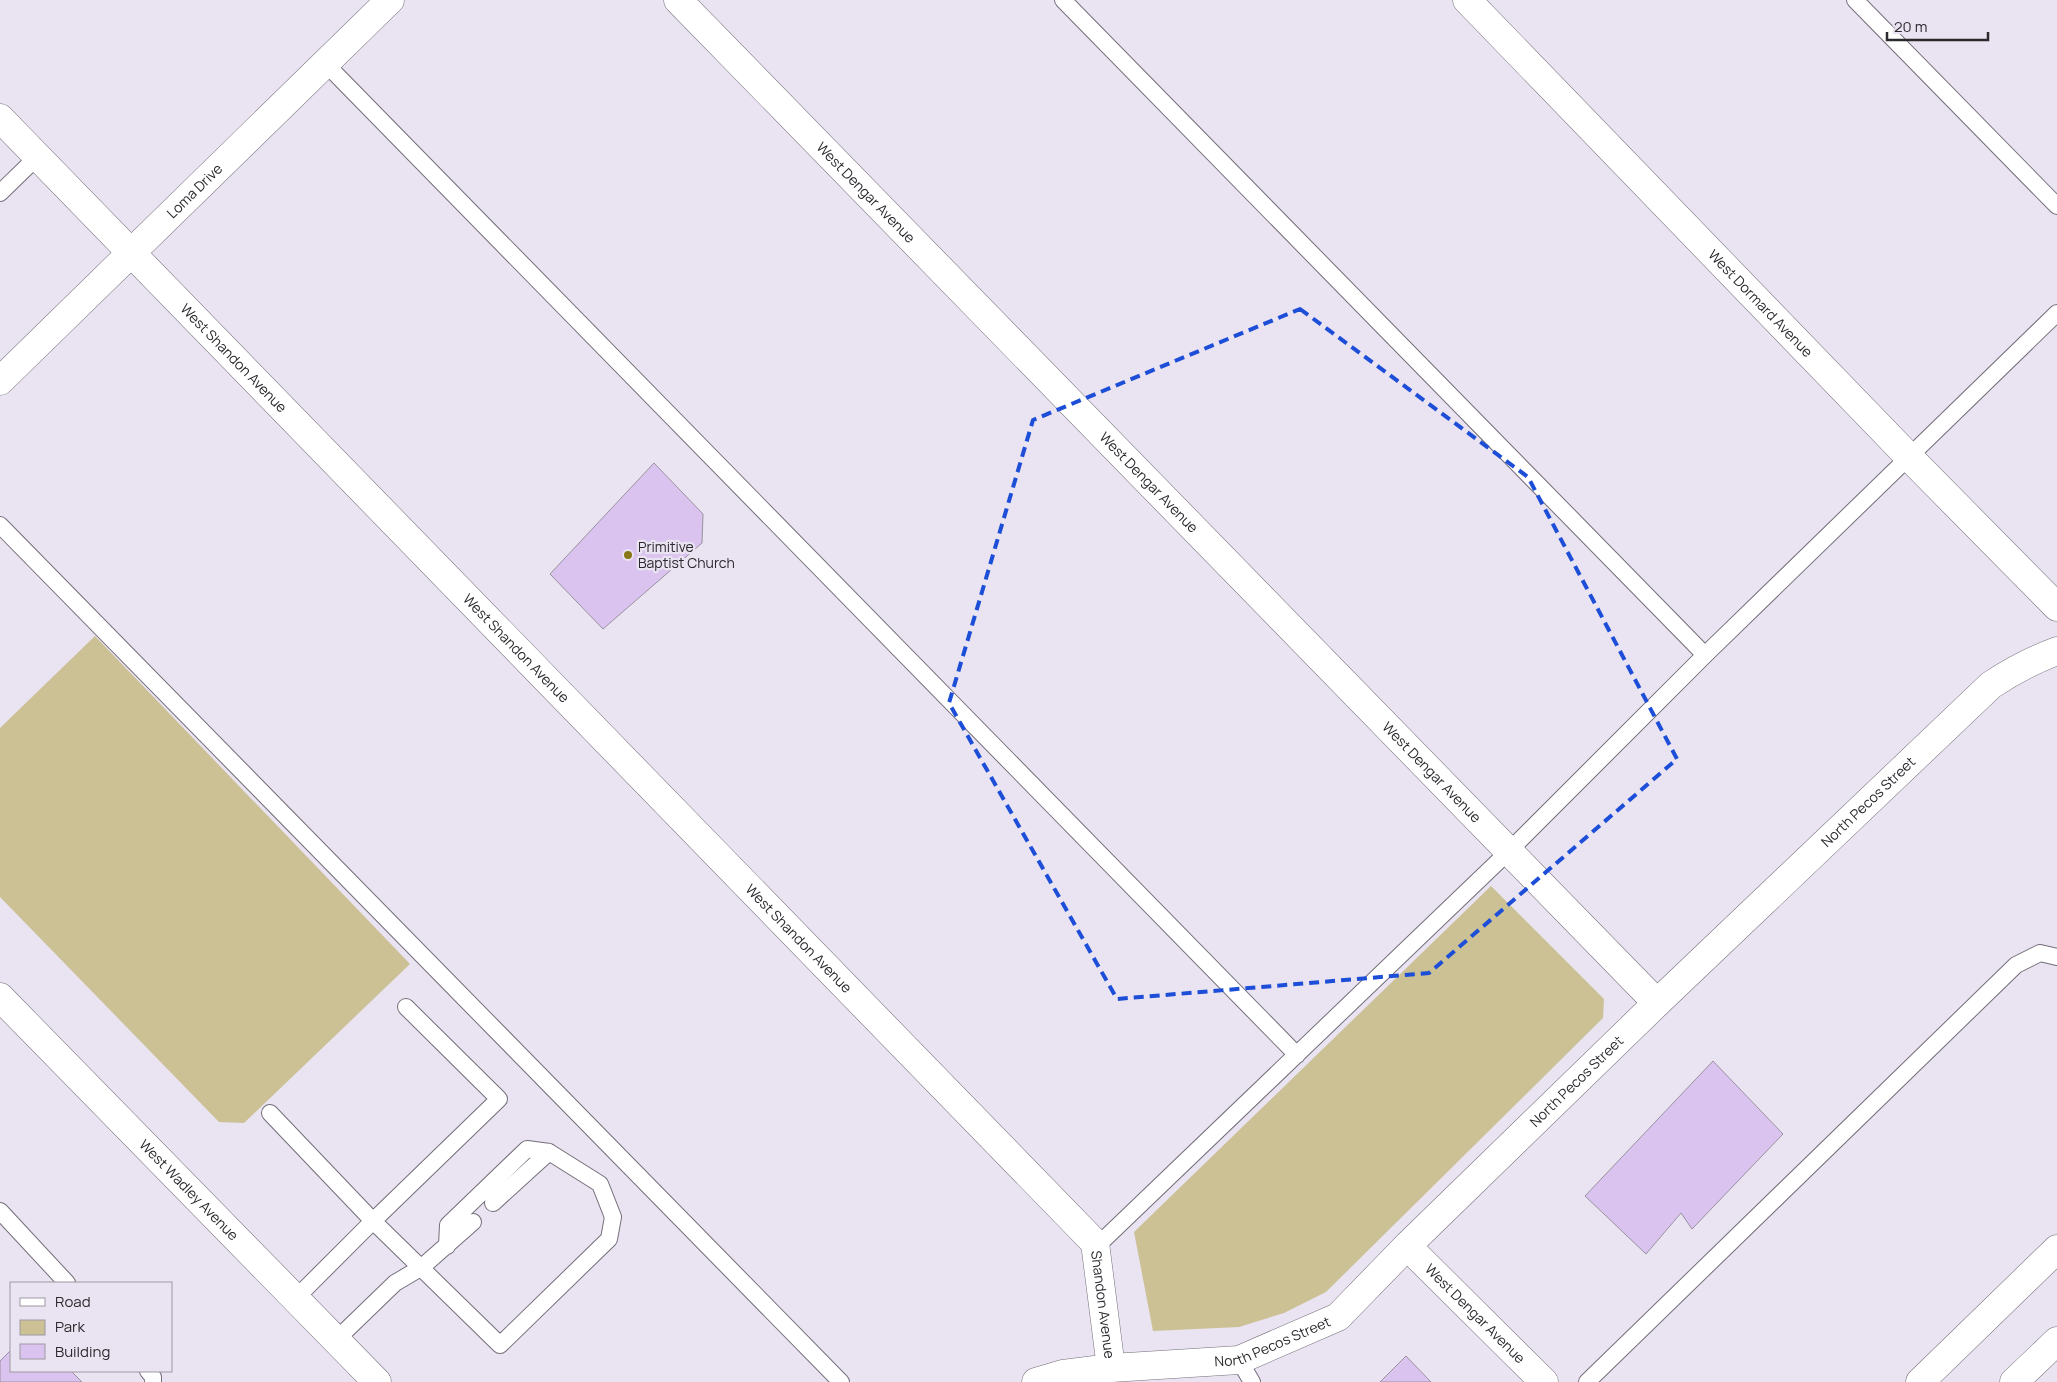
<svg xmlns="http://www.w3.org/2000/svg" width="2057" height="1382" viewBox="0 0 2057 1382" font-family="Manrope,sans-serif">
<style>
.green{fill:#cbc195}
.building{fill:#dac3ef;stroke:#99929f}
.lines{fill:none;stroke-linecap:round;stroke-linejoin:round}
.service-casing{stroke:#736d79;stroke-width:18}
.minor-casing{stroke:#736d79;stroke-width:29}
.tertiary-casing{stroke:#736d79;stroke-width:29}
.secondary-casing{stroke:#736d79;stroke-width:29}
.service{stroke:#fff;stroke-width:16}
.minor{stroke:#fff;stroke-width:28}
.tertiary{stroke:#fff;stroke-width:28}
.secondary{stroke:#fff;stroke-width:28}
.marked{fill:none;stroke:#1d4ed8;stroke-width:4;stroke-dasharray:10 6;stroke-linejoin:round}
.poi-dot{fill:#897619;stroke:#eae3f1;stroke-width:2}
.labels{text-anchor:middle;stroke-width:4.5;stroke-linejoin:round;paint-order:stroke}
.street-label{font-size:14px;fill:#2c292e;stroke:#eae3f1}
.poi-label{font-size:14px;fill:#2c292e;stroke:#eae3f1;text-anchor:start}
</style>
<rect width="100%" height="100%" fill="#eae3f1"/>
<path class="green" d="M95,636L410,964L244,1123L219,1122L0,897V728Z
M1491,886L1604,999L1603,1018L1326,1292L1284,1313L1239,1327L1153,1331L1134,1232Z"/>
<path class="building" d="M654,463L703,514L702,543L603,629L550,574Z
M1713,1061L1783,1134L1692,1229L1681,1213L1646,1254L1585,1196Z
M11,1350V1371H71L82,1382H0V1361Z
M1406,1356L1431,1382H1380Z"/>
<g class="lines">
<g class="service-casing">
<path id="service" d="M1063,0L1705,655
M1855,0L2057,206
M325,63L1297,1055
M0,193L37,157
M0,525L841,1382
M270,1113L373,1221L499,1099L406,1007
M0,1211L67,1283
M447,1246L448,1225L527,1149L549,1152
M1096,1247L1508,852L1705,655L2057,313
M296,1298L373,1221L500,1345L609,1239L613,1217L600,1184L549,1152L493,1203
M335,1341L395,1283L422,1267L473,1222
M1239,1360L1252,1382
M148,1371L153,1377V1382
M1587,1382L2016,965L2040,953L2057,957"/>
</g>
<g class="minor-casing">
<g id="minor">
<path id="s1" d="M678,0L1657,1003"/>
<path id="s2" d="M0,118L1095,1243L1111,1368"/>
<path id="s3" d="M0,381L390,0"/>
<path id="s4" d="M1407,1246L1544,1382"/>
<path d="M1920,1382L2057,1249"/>
<path d="M2014,1382L2057,1341"/>
</g>
</g>
<g class="tertiary-casing">
<g id="tertiary">
<path id="s5" d="M1467,0L1909,457L2057,607"/>
<path id="s6" d="M1036,1382L1063,1374L1111,1368L1239,1360L1338,1317L1407,1246L1657,1003L1991,685C2012,671 2033,660 2057,651"/>
</g>
</g>
<g class="secondary-casing">
<g id="secondary">
<path id="s7" d="M0,997L377,1382"/>
</g>
</g>
<use href="#service" class="service"/>
<use href="#minor" class="minor"/>
<use href="#tertiary" class="tertiary"/>
<use href="#secondary" class="secondary"/>
</g>
<path class="marked" d="M1300,309L1528,477L1677,759L1429,973L1117,999L949,703L1033,420Z"/>
<circle class="poi-dot" cx="628" cy="555" r="5"/>
<g class="labels">
<g class="street-label">
<text dy="5" stroke="none"><textPath href="#s3" startOffset="272">Loma Drive</textPath></text>
<text dy="5" stroke="none"><textPath href="#s1" startOffset="269">West Dengar Avenue</textPath></text>
<text dy="5" stroke="none"><textPath href="#s5" startOffset="422">West Dormard Avenue</textPath></text>
<text dy="5" stroke="none"><textPath href="#s2" startOffset="335">West Shandon Avenue</textPath></text>
<text dy="5" stroke="none"><textPath href="#s1" startOffset="674">West Dengar Avenue</textPath></text>
<text dy="5" stroke="none"><textPath href="#s2" startOffset="740">West Shandon Avenue</textPath></text>
<text dy="5" stroke="none"><textPath href="#s1" startOffset="1079">West Dengar Avenue</textPath></text>
<text dy="5" stroke="none"><textPath href="#s6" startOffset="1052">North Pecos Street</textPath></text>
<text dy="5" stroke="none"><textPath href="#s2" startOffset="1145">West Shandon Avenue</textPath></text>
<text dy="5" stroke="none"><textPath href="#s6" startOffset="648">North Pecos Street</textPath></text>
<text dy="5" stroke="none"><textPath href="#s7" startOffset="270">West Wadley Avenue</textPath></text>
<text dy="5" stroke="none"><textPath href="#s2" startOffset="1632">Shandon Avenue</textPath></text>
<text dy="5" stroke="none"><textPath href="#s4" startOffset="96">West Dengar Avenue</textPath></text>
<text dy="5" stroke="none"><textPath href="#s6" startOffset="242">North Pecos Street</textPath></text>
</g>
<g class="poi-label">
<text x="638" y="552">Primitive<tspan x="638" dy="16">Baptist Church</tspan></text>
</g>
</g>
<rect x="10" y="1282" width="162" height="90" fill="#eae3f1" stroke="#9e99a3"/>
<rect x="20" y="1298" width="25" height="8" fill="#ffffff" stroke="#9e99a3"/>
<text x="55" y="1307" font-size="15" fill="#2c292e">Road</text>
<rect x="20" y="1320" width="25" height="15" fill="#cbc195" stroke="#9e99a3"/>
<text x="55" y="1332" font-size="15" fill="#2c292e">Park</text>
<rect x="20" y="1344" width="25" height="15" fill="#dac3ef" stroke="#9e99a3"/>
<text x="55" y="1357" font-size="15" fill="#2c292e">Building</text>
<path d="M1887 32v8h101v-8" fill="none" stroke="#2c292e" stroke-width="2.5"/>
<text x="1894" y="32" font-size="15" fill="#2c292e" stroke="#eae3f1" stroke-width="4" paint-order="stroke">20 m</text>
</svg>
